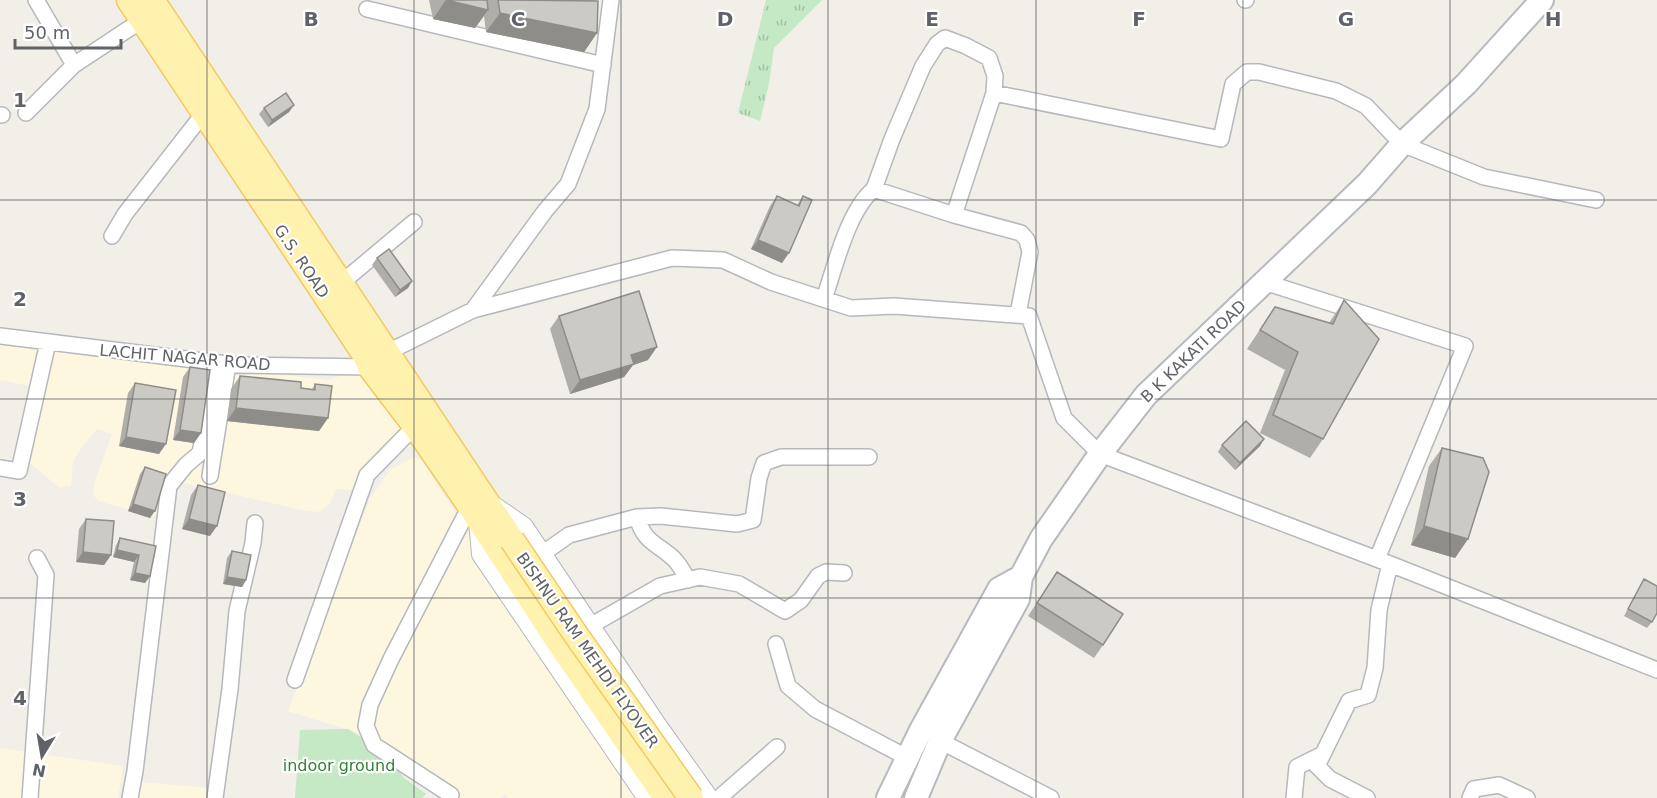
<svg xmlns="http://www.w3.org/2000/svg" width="1657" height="798" viewBox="0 0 1657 798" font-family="'DejaVu Sans',sans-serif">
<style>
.commercial{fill:#fef7e0}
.grass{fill:url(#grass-tufts)}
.park{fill:#c5e8c5}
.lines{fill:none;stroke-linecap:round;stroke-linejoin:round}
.minor-casing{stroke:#b5b8bc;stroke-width:18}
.tertiary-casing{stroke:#b5b8bc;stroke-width:22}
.secondary-casing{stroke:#b6babf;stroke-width:26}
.primary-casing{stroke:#f2c960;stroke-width:27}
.minor{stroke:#fff;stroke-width:15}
.tertiary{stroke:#fff;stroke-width:20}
.secondary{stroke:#fff;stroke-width:22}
.primary{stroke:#fff2af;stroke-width:24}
.primary-bridge-casing{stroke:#f2c960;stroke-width:27;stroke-linecap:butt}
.primary-bridge{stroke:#fff2af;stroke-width:24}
.wall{fill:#afaea9}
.shaded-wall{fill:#8f8d8a}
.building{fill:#cccac5;stroke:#8f8d8a;stroke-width:1.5}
.grid{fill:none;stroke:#5f6368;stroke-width:1.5;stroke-opacity:0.55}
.labels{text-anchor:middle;stroke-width:4.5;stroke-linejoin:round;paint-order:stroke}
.street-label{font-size:16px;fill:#5f6368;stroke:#fff}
.park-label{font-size:16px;fill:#348238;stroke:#fff}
.grid-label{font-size:20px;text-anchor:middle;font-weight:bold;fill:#5f6368;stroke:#fff;stroke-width:4.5;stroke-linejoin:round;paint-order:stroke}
</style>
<defs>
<pattern id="grass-tufts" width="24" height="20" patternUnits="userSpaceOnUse" patternTransform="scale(1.5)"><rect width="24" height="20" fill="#c5e8c5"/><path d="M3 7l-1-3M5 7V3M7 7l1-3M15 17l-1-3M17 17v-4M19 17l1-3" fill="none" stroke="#a3c0a4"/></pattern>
</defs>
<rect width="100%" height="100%" fill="#f1efe8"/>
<path class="commercial" d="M0,341L327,380L353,372L364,370L404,428L355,490L336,489L330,503L320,512L302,510L176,481L166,482L158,511L154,517L99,501L93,495L96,478L112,434L97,429L82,447L73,461L71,485L60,488L25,459L36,387L0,380Z
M414,457L422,460L635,798H508L506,794L500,798H460L439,779L369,736L288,711L369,501L390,470Z
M0,748L123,766L118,798H0Z
M140,782L222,789L220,798H133Z"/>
<path class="grass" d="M766,0H822L774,48L769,84L760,121L738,113Z"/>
<path class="park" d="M348,729L385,752L404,778L426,794L422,798H295L300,730Z"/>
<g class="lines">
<g class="minor-casing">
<path id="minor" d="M1245,0H1246
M367,9L603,65
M74,65L142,20
M26,113L74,65L36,0
M0,115H2
M874,189L892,139L923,66L937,44L945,38L966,46L989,58L995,76L994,93
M112,236L125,214L204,113
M1264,282L1465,346L1377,559
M340,284L414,222
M824,299C835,267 848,210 874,189L954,215
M473,310L545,211L568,184L597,109L611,0
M1018,314L1030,252L1027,240L1021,233L954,215L994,93L1221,139L1233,84L1247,72H1259L1336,91L1366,106L1402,144L1484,177L1596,200
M0,336L235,365L370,367
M386,353L473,310L672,258L723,260L771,282L851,308L894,306L1029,316L1064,418L1100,454L1390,564L1657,670
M0,468L19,471L48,342
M210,476L228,364
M637,517C644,543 657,543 674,559C680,565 684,573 688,580
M542,554L569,535L637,517L661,516L737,524L753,520L759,478L764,463L781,457H869
M590,626L660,586L700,577L739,584L785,611L801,600L818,576L826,572L844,573
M776,644L788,686L815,709L908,758
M295,680L367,475L415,426
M940,741L1051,798
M451,795L374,745L366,726L370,705L391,659L470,506
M30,798L46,575L37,558
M130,798L135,771L169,486L186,465L200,453L216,363
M215,798L230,689L237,611L253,543L255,523
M719,798L777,747
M1294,798L1297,767L1323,754
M1367,798L1330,779L1317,766L1349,701L1368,695L1375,668L1379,610L1390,564
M1470,798L1474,789L1499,785L1527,798"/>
</g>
<g class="tertiary-casing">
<path id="tertiary" d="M491,505L523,527L656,725L708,798
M479,520L482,554L648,798"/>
</g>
<g class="secondary-casing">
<path id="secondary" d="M888,798L921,730L999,589L1021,577
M916,798L940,741L1018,599L1021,577L1041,539L1100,454L1146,395L1367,184L1402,144L1466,84L1542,0"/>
</g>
<g class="primary-casing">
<path id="primary" d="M129,0L365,355L370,367L415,426L470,506L559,643L666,798
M152,0L512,540"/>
</g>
<use href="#minor" class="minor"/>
<use href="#tertiary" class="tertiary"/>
<use href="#secondary" class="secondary"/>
<use href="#primary" class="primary"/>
<g class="primary-bridge-casing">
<path id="primary-bridge" d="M512,540L574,632L691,798"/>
</g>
<use href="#primary-bridge" class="primary-bridge"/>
</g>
<path class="wall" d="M429,0H595L597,33L584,52L486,32L484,16L475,28L433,19Z
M294,105L289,112L268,127L259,114L264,108Z
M777,196L797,205L803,196L782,263L751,249L770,206Z
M377,258L412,281L408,288L395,297L372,265Z
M1344,300L1323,439L1310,458L1260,433L1285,370L1247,349L1275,307L1329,323Z
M559,316L648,360L633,365L624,377L570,394L550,329Z
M190,367L201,433L194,443L173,440L183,377Z
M240,376L301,388L312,389L315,384L328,418L319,431L227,421L231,389Z
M135,383L159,454L119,446L128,393Z
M1264,439L1260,446L1235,470L1218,452L1222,445Z
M1442,448L1468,539L1455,558L1411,545L1429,466Z
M145,467L150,518L128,511L140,474Z
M198,485L210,536L182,529L191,495Z
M86,519L111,555L104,565L76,562L79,529Z
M120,538L156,546L150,576L145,583L130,580L134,562L113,557L116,545Z
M232,551L246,580L242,587L223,584L227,558Z
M1057,572L1103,645L1094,658L1028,616Z
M1644,579L1652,622L1647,628L1624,616L1640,586Z"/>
<path class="shaded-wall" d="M446,0L488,10L475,28L433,19Z
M500,13L597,33L584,52L486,32Z
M294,105L289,112L268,127L272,120Z
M758,240L789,253L782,263L751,249Z
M412,281L408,288L395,297L400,290Z
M657,347L648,360L633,365L624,377L570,394L580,380L631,355Z
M236,408L328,418L319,431L227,421Z
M180,430L201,433L194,443L173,440Z
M126,437L166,444L159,454L119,446Z
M1264,439L1260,446L1235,470L1240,463Z
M133,504L155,511L150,518L128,511Z
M189,519L217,526L210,536L182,529Z
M1424,526L1468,539L1455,558L1411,545Z
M117,550L139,555L134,562L113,557Z
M83,552L111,555L104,565L76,562Z
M135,573L150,576L145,583L130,580Z
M227,577L246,580L242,587L223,584Z"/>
<path class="building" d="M446,0H487L488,10Z
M498,0L598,1L597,33L500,13Z
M286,93L294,105L272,120L264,108Z
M777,196L799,206L803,196L812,200L789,253L758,240Z
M389,249L412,281L400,290L377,258Z
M639,291L657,347L631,355L634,364L580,380L559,316Z
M1344,300L1379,339L1323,439L1273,415L1298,352L1260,330L1275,307L1333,324Z
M190,367L210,370L201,433L180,430Z
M240,376L301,382V388L315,390V384L332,386L328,418L236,408Z
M135,383L176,390L166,444L126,437Z
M1246,421L1264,439L1240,463L1222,445Z
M1442,448L1483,458L1489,472L1468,539L1424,526Z
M145,467L166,474L155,511L133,504Z
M198,485L225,492L217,526L189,519Z
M86,519L114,521L111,555L83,552Z
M120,538L156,546L150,576L135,573L139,555L117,550Z
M232,551L251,555L246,580L227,577Z
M1057,572L1123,614L1103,645L1037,603Z
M1644,579L1657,586V613L1652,622L1628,609Z"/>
<path class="grid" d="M207,0V798M414,0V798M621,0V798M828,0V798M1036,0V798M1243,0V798M1450,0V798M0,200H1657M0,399H1657M0,598H1657"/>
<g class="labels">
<g class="street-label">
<text transform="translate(302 261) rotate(56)" y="6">G.S. ROAD</text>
<text transform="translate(1193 351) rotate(-44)" y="6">B K KAKATI ROAD</text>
<text transform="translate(185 357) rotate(5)" y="6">LACHIT NAGAR ROAD</text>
<text transform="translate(588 650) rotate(55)" y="6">BISHNU RAM MEHDI FLYOVER</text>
</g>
<g class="park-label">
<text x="339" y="771">indoor ground</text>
</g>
</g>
<g class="grid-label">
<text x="311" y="26">B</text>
<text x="518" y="26">C</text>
<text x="725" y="26">D</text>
<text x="932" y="26">E</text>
<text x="1139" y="26">F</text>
<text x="1346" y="26">G</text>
<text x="1553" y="26">H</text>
<text x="20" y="107">1</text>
<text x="20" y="306">2</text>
<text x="20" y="506">3</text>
<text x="20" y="705">4</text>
</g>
<g transform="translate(42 756) rotate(191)" stroke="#ffffff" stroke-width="4.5" paint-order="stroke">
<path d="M0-4.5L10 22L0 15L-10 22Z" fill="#5f6368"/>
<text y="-9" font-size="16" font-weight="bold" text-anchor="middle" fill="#5f6368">N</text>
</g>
<path d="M15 39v9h106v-9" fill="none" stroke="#5f6368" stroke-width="3"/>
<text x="24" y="39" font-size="18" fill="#5f6368" stroke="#ffffff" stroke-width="4.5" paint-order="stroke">50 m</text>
</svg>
